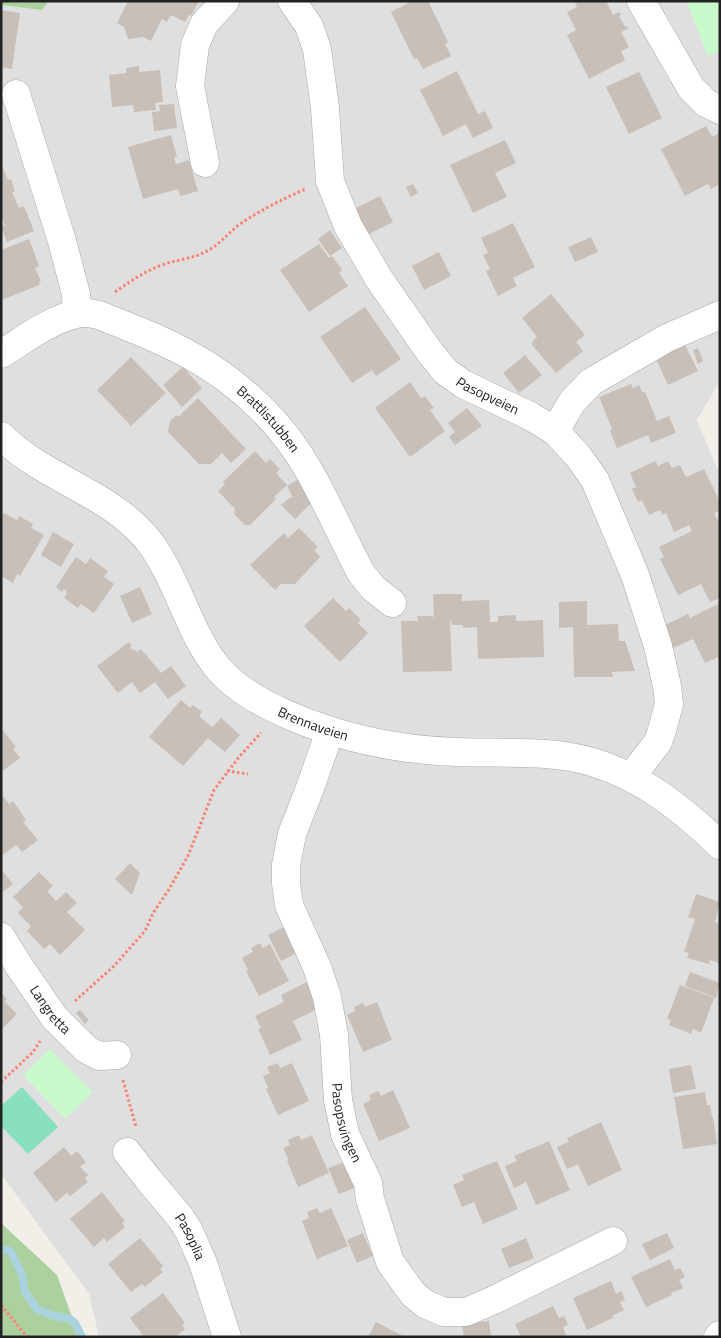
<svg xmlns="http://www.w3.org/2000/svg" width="721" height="1338" viewBox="0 0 721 1338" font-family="'Titillium Web',sans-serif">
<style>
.residential{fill:#e0dfdf}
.forest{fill:#add19e}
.park{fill:#c8facc}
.pitch{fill:#88e0be}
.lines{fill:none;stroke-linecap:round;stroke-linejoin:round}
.stream{stroke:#aad3df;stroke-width:8}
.building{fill:#c7bfb8}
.minor-casing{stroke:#a9a9a9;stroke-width:29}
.path{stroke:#fa8072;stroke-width:3;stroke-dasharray:2.5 2.5;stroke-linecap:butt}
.minor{stroke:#fff;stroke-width:28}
.labels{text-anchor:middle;stroke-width:4;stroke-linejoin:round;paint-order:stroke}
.street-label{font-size:14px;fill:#222;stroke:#fff}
</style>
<rect width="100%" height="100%" fill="#f2efe9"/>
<path class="residential" d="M49,1H720V380L697,420L720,475V1337H99L89,1294L1,1174V5L42,10Z"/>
<path class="forest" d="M1,1H49L42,10L1,5Z
M1,1223L57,1275L79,1337H1Z"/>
<path class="park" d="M686,1H720V51L708,56Z
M50,1049L93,1092L65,1119L23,1075Z"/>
<path class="pitch" d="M22,1087L58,1127L28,1154L1,1126V1106Z"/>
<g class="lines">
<path class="stream" d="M1,1249L8,1250L11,1252L22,1275L25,1292L37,1309L51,1315L70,1319L75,1323L82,1337"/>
</g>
<path class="building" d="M128,1H199L191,16L189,15L185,22L171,15L167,22L162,19L151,41L143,37L128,39L124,27L117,23Z
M412,1H428L448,42L445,44L451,56L423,69L417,58L414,59L391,12Z
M578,1H606L613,15L619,12L621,15L619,16L625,27L627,26L628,29L621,32L629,47L621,51L625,60L589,79L567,35L576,30L567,12L577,7L575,3Z
M1,10L20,13L12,69L1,67Z
M139,66V72L160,70L163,102L155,103L156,110L134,112L133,105L112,107L109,75L126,73V68Z
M457,71L478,114L485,111L493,128L473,138L466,124L443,136L420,90Z
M639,72L662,118L629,134L606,87Z
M174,104L177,128L154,131L152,112L160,111L159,105Z
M706,126L712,137L719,133L720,135V184L711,189L708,184L685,196L661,149Z
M171,135L177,157H174L176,164L189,160L198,191L180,196L178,189L143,199L128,147Z
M505,140L516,163L495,173L507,197L473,213L450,165Z
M1,164L8,180L11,179L15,191L12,192L19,208L24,206L34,231L7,242L1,227L5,225L1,216Z
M413,184L418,193L411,197L406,187Z
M380,196L393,222L367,235L354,209Z
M513,223L535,267L513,278L517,286L498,296L486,271L490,269L483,255L488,253L481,238Z
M330,230L342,248L330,256L318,239Z
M591,237L598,252L575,262L568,247Z
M29,239L39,266L35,268L41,281L39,282L40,285L1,300V250Z
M319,244L329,258L332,256L342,270L339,273L348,286L309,312L280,270Z
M439,252L451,276L424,290L412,266Z
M551,294L585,335L576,342L583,351L556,373L532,345L533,341L537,337L522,318Z
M365,307L401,359L376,376L372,370L352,383L320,337Z
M685,345L698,371L668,385L656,359Z
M698,348L703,361L698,364L693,350Z
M525,355L542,375L519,393L503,373Z
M131,357L166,393L131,426L97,390Z
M183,367L202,388L182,407L163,385Z
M410,382L421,398L425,396L434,408L430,410L445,431L410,457L375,408Z
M631,384L633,388L639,385L642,392H645L657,421L669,416L676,433L651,443L648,435L617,448L610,431L612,429L599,397Z
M198,398L246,449L231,463L222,453L211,464H199L168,432L170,421L176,415L178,417Z
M467,408L482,426L455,445L449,437L455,432L448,423Z
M255,451L266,463L270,459L280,469L276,473L287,485L274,497L276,499L250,525H245L234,514L235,509L218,491L225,484L223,482Z
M655,461L658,466L668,461L672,468L680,465L686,477L704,469L720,502V511L714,513L720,525V598L710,602L701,584L678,595L660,559L664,557L659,547L692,531L689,525L674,532L666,513L663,515L660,510L649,515L642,500L638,502L632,489L636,487L630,473Z
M301,478L313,501L295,519L281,505L291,497L293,498L287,486Z
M4,513L17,520L19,516L33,524L31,528L44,535L20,576L17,574L13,583L1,576V518Z
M299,528L318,547L314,550L320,557L295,584H281L275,590L250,565L284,533L288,538Z
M53,532L74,544L61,567L41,555Z
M76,557L86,564L90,558L108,571L104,577L114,584L94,613L81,604L78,608L64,598L67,593L66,591L64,589L62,592L56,587Z
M140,587L152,614L132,623L120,596Z
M433,594H462V601L489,600L490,622H498V616L516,615V621L543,620L544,657L478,659L477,627L463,628V625H452L450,620L452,671L403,672L401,621H418L417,616H433L434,621Z
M333,598L346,611L349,608L361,620L358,623L368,633L340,662L304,626Z
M587,601V625L618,624L619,641H625L635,671L612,672L613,677H574L573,627L559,628V602Z
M720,603V661L718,657L705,663L693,639L673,648L663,626L688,614L690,618Z
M129,642L132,646L130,647L132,650L134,649L137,652L141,649L161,673L171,666L186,686L168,699L155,682L140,693L132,682L118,693L97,666Z
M181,700L190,708L193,705L202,712L199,716L212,727L221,718L240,735L225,752L208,738L183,766L149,737Z
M1,728L16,747L13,749L20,758L1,772Z
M1,793L9,804L13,801L26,820L23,822L38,840L22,852L16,845L1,856Z
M130,863L140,873L132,895L115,879Z
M1,869L13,884L1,893Z
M39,872L53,886L47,891L56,901L66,892L77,903L67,912L85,930L60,955L50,944L44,949L27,931L31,926L18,913L23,907L13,897Z
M696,894L720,902L715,922L720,924L719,963L710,960L709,964L687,958L689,953L684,952L695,919L688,917Z
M286,926L299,952L281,961L268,935Z
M260,943L263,948L270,944L289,981L259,996L246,971L248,970L242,958L253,952L251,948Z
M690,972L720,983L716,998L685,986Z
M307,982L320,1008L293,1021L302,1040L270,1055L258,1029L261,1028L255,1016L284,1002L281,995Z
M680,985L714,998L701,1033L693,1029L691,1034L669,1025L671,1020L667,1019Z
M1,993L7,999L4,1001L17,1014L1,1030Z
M377,1002L392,1040L363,1052L347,1015L355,1011L354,1007L363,1003L365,1007Z
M80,1010L89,1020L85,1024L76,1013Z
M278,1063L280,1068L292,1063L309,1101L278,1115L266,1089L268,1088L263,1076L270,1073L267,1067Z
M691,1065L696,1089L673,1093L669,1069Z
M393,1090L410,1128L379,1141L363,1104L371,1100L369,1095L378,1091L381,1096Z
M705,1092L707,1105H710L712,1117H713L717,1144L683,1149L674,1097Z
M601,1122L622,1170L588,1186L578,1164L567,1169L557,1147L569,1142L567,1138Z
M299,1135L301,1140L312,1135L329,1173L298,1187L287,1161L289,1160L283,1148L290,1145L288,1140Z
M549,1141L570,1190L536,1205L526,1182L514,1188L505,1166L517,1161L514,1156Z
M64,1147L71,1156L77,1151L86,1162L80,1167L88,1175L85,1178L88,1182L70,1196L67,1193L56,1202L33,1173Z
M347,1161L357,1187L339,1194L328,1168Z
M497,1161L518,1209L483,1224L474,1202L462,1207L453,1185L464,1180L462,1175Z
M102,1192L125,1221L122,1223L125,1227L107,1242L104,1238L94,1247L70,1219Z
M317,1208L320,1213L331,1208L348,1246L317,1259L302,1221L309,1218L307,1212Z
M363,1233L373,1256L357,1263L347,1240Z
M667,1233L674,1248L650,1260L642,1244Z
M140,1238L163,1266L160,1269L163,1272L145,1287L142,1284L131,1292L108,1264Z
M526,1238L534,1258L509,1268L501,1249Z
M670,1259L675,1270L680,1268L685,1277L679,1280L683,1288L671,1293L672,1295L646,1307L631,1277Z
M611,1281L616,1294L621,1291L625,1300L620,1302L624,1310L612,1316L613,1318L587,1330L573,1298Z
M163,1293L185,1323L182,1325L185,1329L175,1337H144L130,1318Z
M553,1306L559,1318L564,1316L568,1325L563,1327L566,1335L563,1337H521L515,1324Z
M489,1321L491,1337H464L462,1324Z
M376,1322L405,1337H368Z"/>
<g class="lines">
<g class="minor-casing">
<g id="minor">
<path id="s1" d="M292,1L309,26L317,49L325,108L330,181L348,226L379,279L429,351L445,371L463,384L530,416L555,431L578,456L595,480L635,575L658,646L667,686L669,704L662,730L658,742L631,777"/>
<path d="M641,1L691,88L706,103L720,110"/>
<path d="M16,94L62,241L76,294L77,313"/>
<path d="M205,163L190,86L195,45L204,24L225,1"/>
<path id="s2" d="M1,354C24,340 49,320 76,314C84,312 91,313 99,315C131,328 164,340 193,357C240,383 283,424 309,471C328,504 343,539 361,573L373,588L392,603"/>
<path d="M555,431L572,402L591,382L667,338L720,315"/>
<path id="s3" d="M1,436C44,479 109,492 148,540C178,579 187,629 217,667C235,689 261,703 286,714C340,738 398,750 457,752C502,754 547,749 592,762C643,777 682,809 720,845"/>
<path id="s4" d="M330,731L310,788L292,834L286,865V883L289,905L317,967L327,997L334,1035L338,1100L345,1134L368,1183L370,1199L390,1262L413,1294L425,1304L444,1312H466L494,1300L613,1241"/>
<path id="s5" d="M1,937L19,966L54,1017L86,1049L99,1056L117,1055"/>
<path id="s6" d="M127,1152L148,1179L180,1217L189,1231L203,1263L227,1337"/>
<path d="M718,1337L720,1335"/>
</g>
</g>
<path class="path" d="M115,292C131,281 146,270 165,264C180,259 196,258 209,250C219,244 226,236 235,228C249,216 288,196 306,189
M227,771L248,774
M75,1001L114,966L145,931L153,913L168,891L188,856L214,790L239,757L261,733
M123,1080L136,1127
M1,1082L33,1052L40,1041
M1,1305L27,1337"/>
<use href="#minor" class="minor"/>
</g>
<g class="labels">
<g class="street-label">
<text dy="5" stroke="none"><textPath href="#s1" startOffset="460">Pasopveien</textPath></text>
<text dy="5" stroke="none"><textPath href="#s2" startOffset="310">Brattlistubben</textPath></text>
<text dy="5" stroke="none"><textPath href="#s3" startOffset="439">Brennaveien</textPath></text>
<text dy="5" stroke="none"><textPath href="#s5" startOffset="88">Langretta</textPath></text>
<text dy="5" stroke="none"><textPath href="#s4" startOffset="409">Pasopsvingen</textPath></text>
<text dy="5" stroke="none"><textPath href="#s6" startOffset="106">Pasoplia</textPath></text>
</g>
</g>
<rect width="721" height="1338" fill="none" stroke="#222222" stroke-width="5"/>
</svg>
